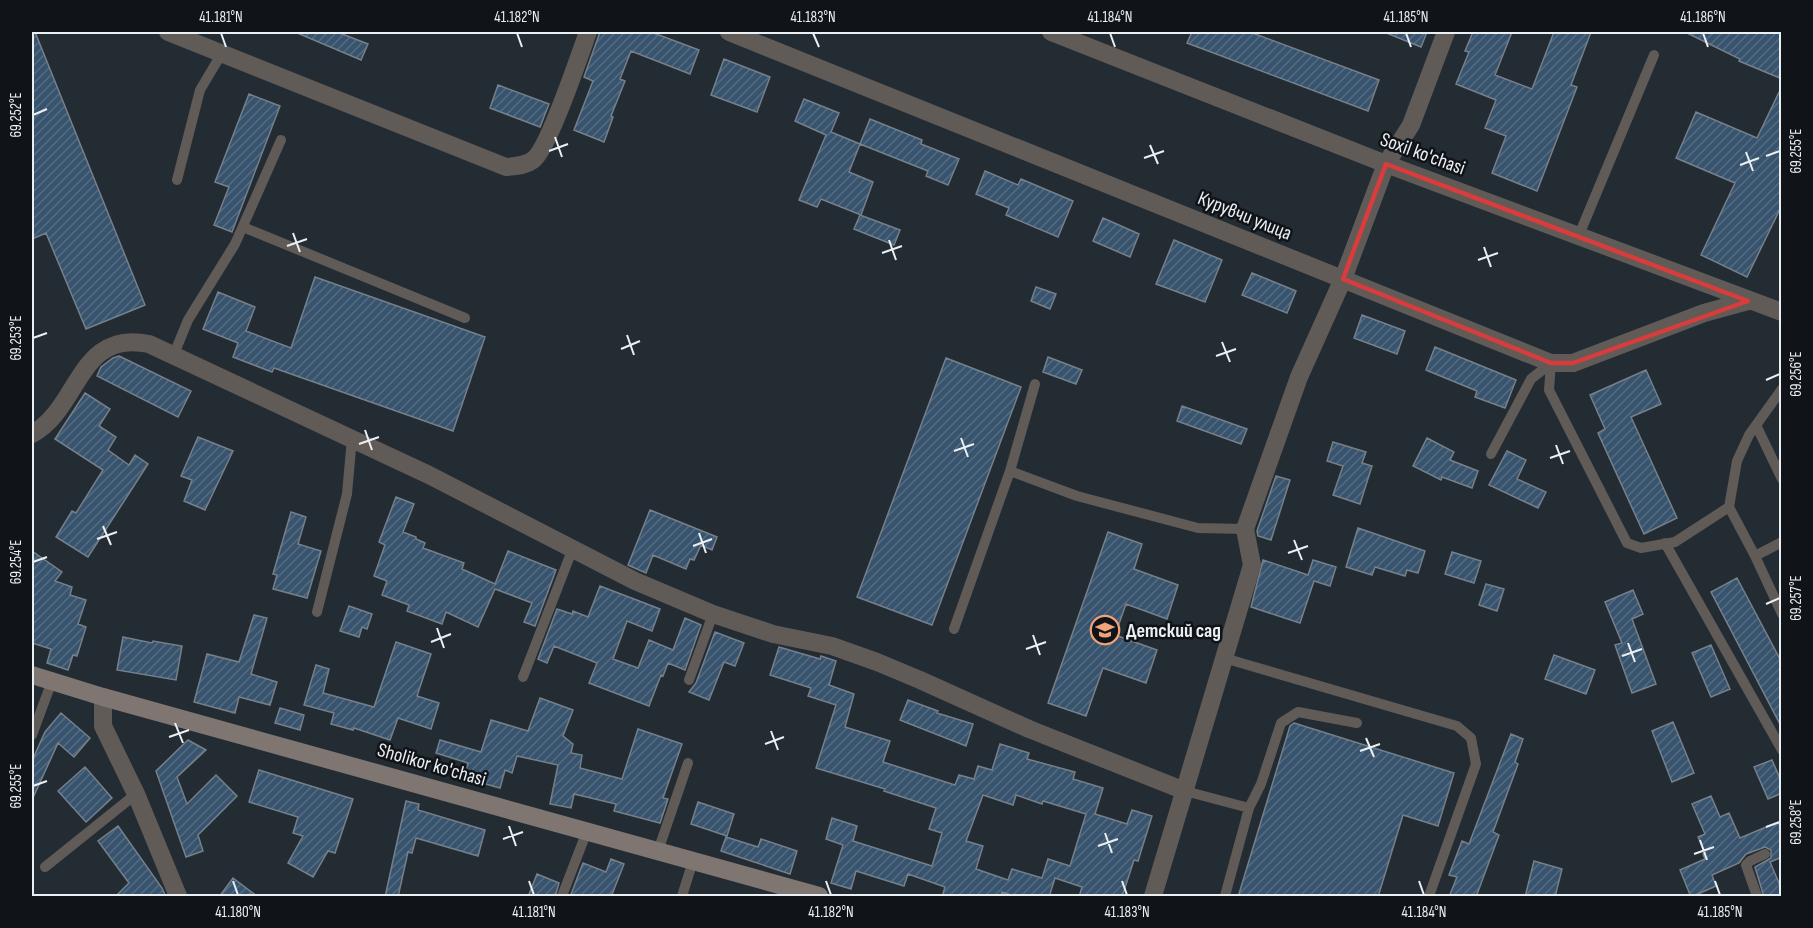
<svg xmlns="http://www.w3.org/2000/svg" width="1813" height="928" viewBox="0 0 1813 928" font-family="'Sofia Sans Condensed',sans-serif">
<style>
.building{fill:url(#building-hatch);stroke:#76808a;stroke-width:1.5;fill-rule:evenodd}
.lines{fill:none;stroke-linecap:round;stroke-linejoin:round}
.lane{stroke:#615b58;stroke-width:10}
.street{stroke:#615b58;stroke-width:18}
.secondary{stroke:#7f7672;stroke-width:18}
.marked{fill:none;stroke:#d83c3c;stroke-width:4.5;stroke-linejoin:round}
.ticks{fill:none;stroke:#eaeff4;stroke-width:2}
.labels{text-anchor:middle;stroke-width:5;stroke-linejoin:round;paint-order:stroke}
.street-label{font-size:20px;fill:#eaeff4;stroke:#101317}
.poi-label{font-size:20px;font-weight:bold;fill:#eaeff4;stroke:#101317;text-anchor:start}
.neatline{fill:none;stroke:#eaeff4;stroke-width:2}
.ticks-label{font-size:15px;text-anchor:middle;fill:#eaeff4}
</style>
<defs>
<pattern id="building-hatch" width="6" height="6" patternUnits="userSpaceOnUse" patternTransform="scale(1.5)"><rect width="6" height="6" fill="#37536d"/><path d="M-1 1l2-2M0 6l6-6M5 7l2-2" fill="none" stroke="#546c82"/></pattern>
</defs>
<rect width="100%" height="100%" fill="#232b33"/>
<path class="building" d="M32,32H35L145,305L86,329L46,233L32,239Z
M295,32H337L368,44L361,60Z
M600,32H651L699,50L690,74L631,51L620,79L625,81L611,116L613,117L604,142L574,130L593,81L584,77Z
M1192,32H1250L1379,80L1368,111L1187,43Z
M1384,32H1427L1421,47Z
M1473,32H1512L1495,75L1532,89L1554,32H1591L1571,85L1577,87L1537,191L1492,173L1506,136L1485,128L1496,100L1456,84L1469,52L1465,51Z
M1685,32H1782V79L1739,61L1740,59Z
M724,59L770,77L757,112L711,95Z
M498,85L549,104L540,127L490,108Z
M1782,86V205L1747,277L1701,255L1735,183L1676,158L1696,112L1757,138Z
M249,94L280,106L232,232L214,225L229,187L215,182Z
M804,99L839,113L831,132L860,144L849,172L873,182L861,215L821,199L817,207L799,200L826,135L795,121Z
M870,119L922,140L921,144L959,159L948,185L926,176L928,171L860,144Z
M985,171L1018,185L1021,179L1073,201L1058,237L1006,215L1009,208L976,194Z
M860,215L900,230L894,245L854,229Z
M1103,218L1139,234L1130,257L1093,241Z
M1174,240L1222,260L1205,302L1156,284Z
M1252,273L1296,291L1287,313L1242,295Z
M315,277L485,337L453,431L274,368L272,372L233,357L238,343L203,329L218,292L255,307L246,331L291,348Z
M1036,287L1056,294L1050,309L1031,301Z
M1362,315L1405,331L1397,354L1354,338Z
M1435,347L1516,380L1505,408L1475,397L1477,391L1426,370Z
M119,356L191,391L178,417L97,376L101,367L113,358Z
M1048,357L1082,370L1076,384L1043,372Z
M946,358L1021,387L932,625L857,597Z
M1646,370L1661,404L1631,417L1677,518L1644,534L1598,433L1605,429L1590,395Z
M85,393L110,409L99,426L116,437L108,450L129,465L135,455L148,464L88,557L56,537L72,511L76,513L103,470L55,439Z
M1182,406L1247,429L1241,444L1177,421Z
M198,437L233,451L205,510L184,501L192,480L181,476Z
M1427,438L1454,452L1450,460L1478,471L1472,488L1442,477L1441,480L1413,466Z
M1333,442L1366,452L1362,463L1372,466L1360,504L1333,495L1343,466L1327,461Z
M1507,451L1526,460L1517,479L1546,492L1538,508L1489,485Z
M1276,476L1290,480L1271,540L1258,536L1257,531Z
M396,497L414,504L403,532L416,537V539L425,543L423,548L464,563L462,569L495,584L508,551L556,570L535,626L524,622L532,603L495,589L478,627L446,612L442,624L407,611L409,605L382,595L387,581L374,576L385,545L379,542Z
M650,510L717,537L712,550L701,545L694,560L690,559L686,569L653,555L646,573L628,565Z
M291,512L306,517L298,544L321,551L307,598L273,589L277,575L273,574Z
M1358,528L1425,551L1418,573L1407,570L1405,576L1375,567L1372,575L1346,567Z
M1108,532L1142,544L1134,569L1178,585L1167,619L1126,604L1115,635L1157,650L1146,683L1103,668L1086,716L1048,703Z
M32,551L62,572L55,581L72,587L70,595L86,600L78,624L86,627L77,656L73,655L68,670L47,663L51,649L32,643Z
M1452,552L1481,561L1474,583L1445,574Z
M1263,560L1308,575L1313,560L1336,567L1330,586L1314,581L1300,623L1251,607Z
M1737,578L1782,663V728L1711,592Z
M1486,584L1504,589L1497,611L1479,605Z
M600,586L660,609L652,631L627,621L613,659L638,668L649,640L673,650L685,618L701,625L685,670L668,663L663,676L661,675L649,706L589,683L597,663L554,646L547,663L538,659L557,609L572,614L573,611L588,617Z
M1633,590L1643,614L1632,619L1656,684L1632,693L1615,645L1622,643L1605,602Z
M349,606L372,614L367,629L362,627L359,637L340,631Z
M254,615L267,618L251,674L277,682L270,705L239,697L235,713L194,702L207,654L239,662Z
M715,632L744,643L735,666L724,662L709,700L689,692L696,683Z
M123,637L152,643L153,641L182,646L176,680L117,670Z
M396,642L431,654L417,696L439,703L431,729L398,718L390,740L354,728L353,730L331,724L334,713L304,705L316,665L329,669L323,693L374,707Z
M1711,645L1730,689L1711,697L1692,653Z
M779,647L820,659L821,656L836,661L829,685L854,694L845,727L890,741L883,762L955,785L959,775L974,779L978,766L992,770L1000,744L1029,753L1027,759L1075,772L1073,779L1103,788L1095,814L1127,824L1132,810L1152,816L1138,861L1134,860L1122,897H1079L1082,887L1055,878L1049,897H1017L1002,892L1001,897H942L945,887L908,874L904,886L856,871L851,889L831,883L843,845L826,839L832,818L857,826L853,841L932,866L942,833L929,829L936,808L884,791L885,789L816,768L836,705L808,696L811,688L770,675ZM983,795L1013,805L1016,795L1042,804L1043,801L1086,814L1070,866L1048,859L1042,878L1012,869L1008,880L976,869L983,846L966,841Z
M1554,655L1595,670L1586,694L1545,679Z
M540,698L573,710L563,736L573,744L571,753L582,755L580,768L622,779L638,729L682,744L663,798L668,799L660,823L614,811L616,804L574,794L571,808L550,804L558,765L517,756L512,773L505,770L500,788L464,778L468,763L436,753L440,740L481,752L491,720L528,731Z
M908,700L938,711L937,713L973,724L966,746L900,720Z
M280,708L304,715L300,730L275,723Z
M61,713L90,738L74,757L58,743L32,800V761L45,732Z
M1673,722L1694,773L1672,782L1652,731Z
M1294,723L1454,773L1438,826L1403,815L1378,897H1238L1290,726Z
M1511,734L1523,739L1515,762L1518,764L1493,832L1499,835L1476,897H1449L1457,877L1449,875L1462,841L1469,844Z
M188,740L206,750L177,777L187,804L216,775L237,796L198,835L203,851L186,857L156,771Z
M1772,760L1782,783V793L1768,799L1754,767Z
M85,767L112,798L86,822L58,791Z
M259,770L353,799L335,853L328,851L313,877L288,863L303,836L293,833L298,817L249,802Z
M1711,796L1720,817L1729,813L1740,838L1778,822L1782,831V857L1770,862L1782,890V897H1764L1755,867L1771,858V850L1765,847L1746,854L1739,863L1712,875L1716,886L1691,897L1680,870L1705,859L1703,854L1705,853L1698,837L1705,834L1692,804Z
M406,801L419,804L418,810L485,830L478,856L416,838L412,853L408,852L398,897H385Z
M698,802L734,814L727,836L691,824Z
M118,826L162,888L166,897H115L129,883L98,841Z
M726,837L758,847L761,839L797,851L790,874L721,851Z
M611,859L624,864L611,897H570L583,863L606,872Z
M1534,861L1562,869L1555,897H1525Z
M537,874L559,883L555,897H528Z
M233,878L258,897H219Z"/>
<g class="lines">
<path class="lane" d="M177,180L200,90L222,53
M243,227L465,318
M1579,235L1654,55
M174,354L188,320L235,244L281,140
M1756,425L1782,479
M1491,454L1531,379L1551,363L1549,390L1627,543L1641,548L1675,542L1729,507L1737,461L1749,435L1782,389
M1010,471L1035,384
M1729,507L1755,556L1782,614
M1665,543L1782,750
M1755,556L1782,542
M317,612L347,494L352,438
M954,629L1010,471L1077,496L1198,528L1245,529
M1224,658L1457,726L1471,738L1476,764L1429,896
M523,677L573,548
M689,680L713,614
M32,735L52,681
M1185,791L1249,808L1261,784L1281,723L1298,712L1357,723
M658,851L688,763
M45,867L136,794
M562,896L587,831
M682,896L693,861
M1225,896L1249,808
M1757,896L1746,865L1750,861L1765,854"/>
<path class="street" d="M168,32L506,167C516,166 525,166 533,160C548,150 580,54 588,32
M729,32L1551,363H1573L1704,313L1748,301
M1051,32L1386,164L1782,312
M32,434C80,408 78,329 149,344L429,475L635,581L713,614L773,634L832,646L877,662L920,680L1029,729L1185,791
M103,697V726L136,794L178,896
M1153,896L1252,565L1245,529L1299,377L1343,279L1386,164L1411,125L1446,32"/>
<path class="secondary" d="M32,675L103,697L819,896"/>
</g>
<path class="marked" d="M1386,164L1748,301L1573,363H1551L1343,279Z"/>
<path class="ticks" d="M221,33L226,47M517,33L522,47M813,33L819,47M1110,33L1115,47M1406,33L1411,47M1703,33L1708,47M33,115L47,109M555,137L562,157M1150,145L1158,164M549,151L568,144M1746,152L1753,171M1766,156L1780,151M1144,158L1164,151M1740,165L1759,158M293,233L300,252M889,240L896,260M287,246L307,239M1484,247L1491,267M882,253L902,246M1478,260L1498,253M627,335L634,355M33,338L47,333M1222,342L1230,362M621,349L640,341M1216,356L1236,349M1766,380L1780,374M365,430L372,450M961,438L968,457M359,444L379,437M1556,445L1563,464M954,451L974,444M1550,458L1570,451M103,526L111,545M699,533L706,553M97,539L117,532M1294,540L1302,560M693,546L712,539M1288,553L1308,546M33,562L47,557M1766,604L1780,598M437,628L444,648M1033,635L1040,655M431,642L451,634M1628,643L1635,662M1026,649L1046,642M1622,656L1642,649M175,723L183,743M771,731L778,750M169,737L189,730M1366,738L1374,757M765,744L784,737M1360,751L1380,744M33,786L47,781M509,826L516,846M1766,827L1780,822M1105,833L1112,853M503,839L523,832M1700,840L1707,860M1098,846L1118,839M1694,854L1714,847M233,881L238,895M529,881L534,895M826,881L831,895M1122,881L1127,895M1419,881L1424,895M1715,881L1720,895"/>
<defs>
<g id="school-ring" transform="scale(1.5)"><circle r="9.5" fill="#101317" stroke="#f0a278" stroke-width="1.5"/><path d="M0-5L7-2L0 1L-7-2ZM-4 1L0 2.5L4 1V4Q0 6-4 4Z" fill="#f0a278"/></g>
</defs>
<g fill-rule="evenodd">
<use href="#school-ring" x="1105" y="630"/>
</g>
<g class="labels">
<g class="street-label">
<text transform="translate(1423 153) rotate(20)" y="7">Soxil ko'chasi</text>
<text transform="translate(1245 215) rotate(22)" y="7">Курувчи улица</text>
<text transform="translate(432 764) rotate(16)" y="7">Sholikor ko'chasi</text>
</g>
<g class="poi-label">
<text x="1126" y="637">Детский сад</text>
</g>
</g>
<rect width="1813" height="928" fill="none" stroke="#101317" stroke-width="66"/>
<rect x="33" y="33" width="1747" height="862" class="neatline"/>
<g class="ticks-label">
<text x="221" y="22">41.181°N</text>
<text x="517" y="22">41.182°N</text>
<text x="813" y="22">41.183°N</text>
<text x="1110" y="22">41.184°N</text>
<text x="1406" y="22">41.185°N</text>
<text x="1703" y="22">41.186°N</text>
<text transform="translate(16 115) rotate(-90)" y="5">69.252°E</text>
<text transform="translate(1796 151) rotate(-90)" y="5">69.255°E</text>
<text transform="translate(16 338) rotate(-90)" y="5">69.253°E</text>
<text transform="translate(1796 374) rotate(-90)" y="5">69.256°E</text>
<text transform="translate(16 562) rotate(-90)" y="5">69.254°E</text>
<text transform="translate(1796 598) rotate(-90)" y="5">69.257°E</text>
<text transform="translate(16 786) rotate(-90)" y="5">69.255°E</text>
<text transform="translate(1796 822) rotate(-90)" y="5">69.258°E</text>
<text x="238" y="917">41.180°N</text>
<text x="534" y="917">41.181°N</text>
<text x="831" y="917">41.182°N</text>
<text x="1127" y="917">41.183°N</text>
<text x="1424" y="917">41.184°N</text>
<text x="1720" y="917">41.185°N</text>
</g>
</svg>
